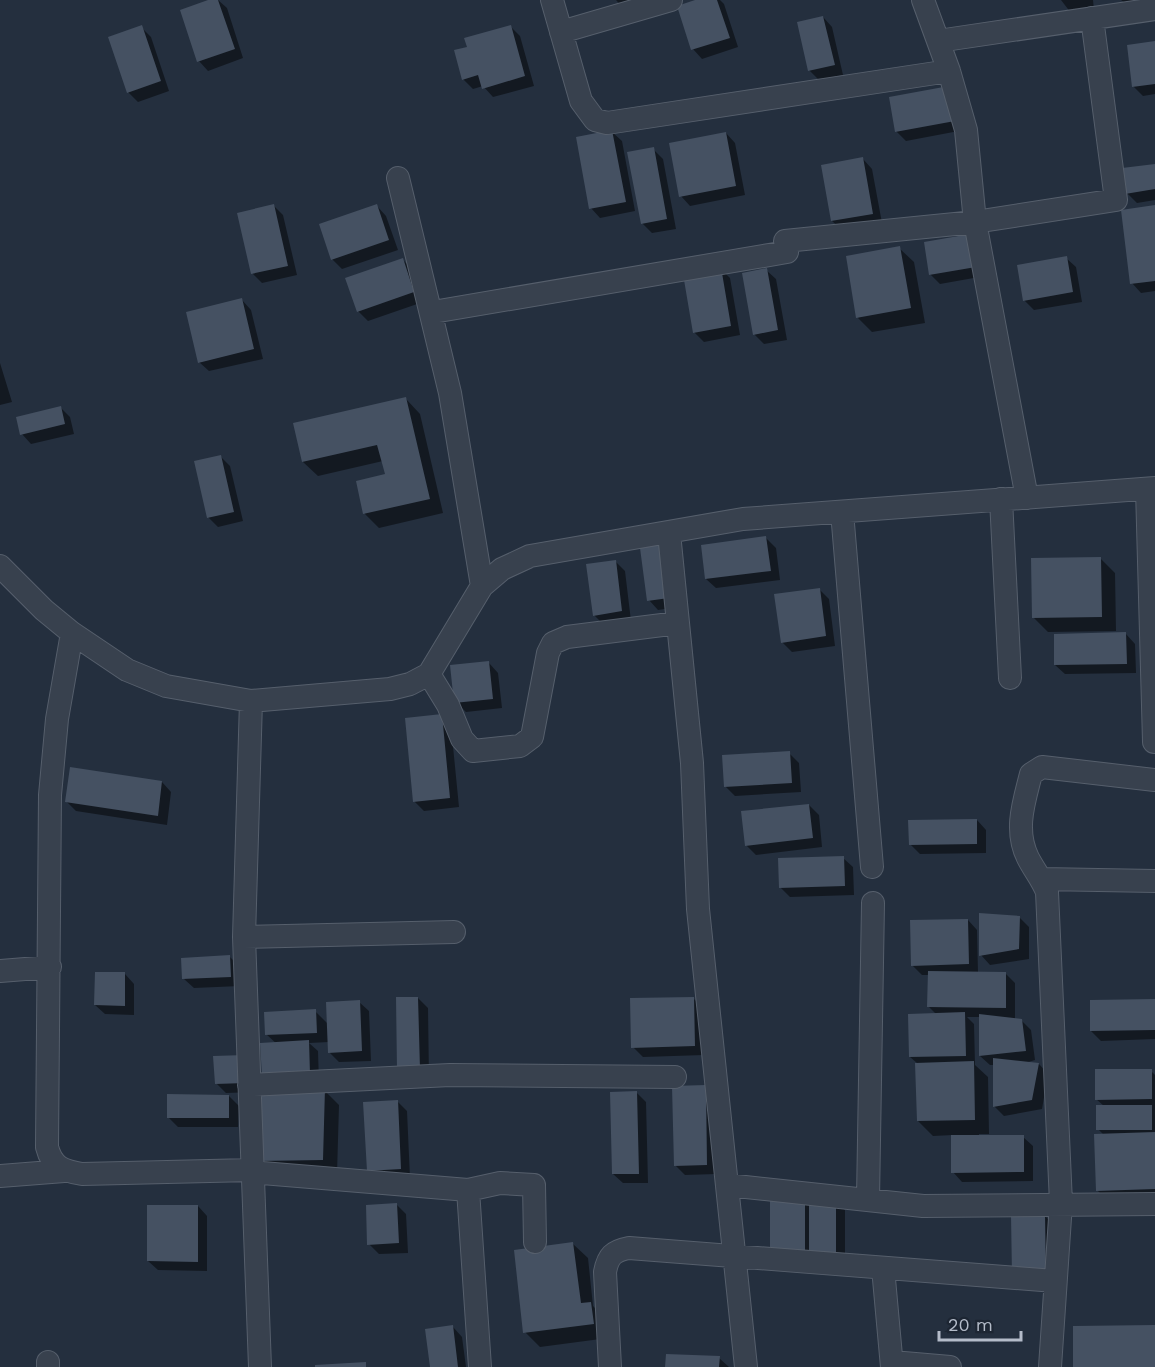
<svg xmlns="http://www.w3.org/2000/svg" width="1155" height="1367" viewBox="0 0 1155 1367" font-family="'Work Sans',sans-serif">
<style>
.shadow{fill:#0007}
.building{fill:#455162}
.lines{fill:none;stroke-linecap:round;stroke-linejoin:round}
.minor-casing{stroke:#565f6c;stroke-width:24}
.minor{stroke:#38414e;stroke-width:22}
</style>
<rect width="100%" height="100%" fill="#242f3e"/>
<path class="shadow" d="M212,0H218L227,8L243,58L208,71L199,61Z
M616,0H650L627,12Z
M700,0H720L724,4L738,47L702,59L693,49Z
M1061,0H1093L1094,10L1071,13Z
M1121,0H1151L1125,3Z
M823,17L832,27L843,75L819,80L809,70Z
M510,26L520,36L534,86L493,97L483,86L473,89L463,79L468,48Z
M141,27L151,37L169,91L138,102L128,92Z
M1155,43V94L1143,96L1133,86Z
M948,88L964,130L906,141L896,131Z
M612,132L622,141L635,211L600,218L591,208Z
M726,133L735,143L745,195L690,206L681,196Z
M653,149L663,159L676,229L652,233L642,223Z
M863,159L872,169L882,223L842,230L832,221Z
M1155,165V200L1137,203L1127,193Z
M273,205L283,215L297,275L262,283L253,274Z
M377,206L386,216L398,250L342,269L332,259Z
M1155,208V291L1141,293L1132,283Z
M969,236L985,276L940,284L930,274Z
M899,248L914,262L925,323L872,332L858,318Z
M1066,258L1076,267L1082,302L1034,310L1024,300Z
M402,259L412,269L423,302L368,321L358,311Z
M720,268L730,278L740,335L704,342L694,332Z
M766,270L776,279L787,340L764,344L754,334Z
M242,300L251,310L263,359L209,371L199,362Z
M0,363L12,402L0,405Z
M406,399L420,414L443,513L379,528L365,514L358,482L386,475L383,461L318,476L303,462L295,425Z
M61,408L70,417L74,434L31,444L22,434Z
M221,457L230,466L243,521L218,527L208,517Z
M766,538L776,548L780,580L716,588L706,579Z
M642,549L678,607L658,610L649,600Z
M1100,558L1115,573L1116,631L1048,632L1034,618Z
M615,561L625,571L631,621L604,625L594,615Z
M819,589L829,599L835,646L792,652L782,642Z
M1126,634L1135,644L1136,673L1065,674L1055,665Z
M489,663L498,673L502,708L466,712L456,702Z
M441,716L451,726L459,807L424,811L414,801Z
M789,753L799,763L801,792L735,796L725,786Z
M162,782L171,792L167,825L76,811L67,802Z
M809,805L819,815L822,847L756,855L746,845Z
M977,820L986,830V853L920,854L910,844Z
M843,858L853,867L854,895L790,897L780,887Z
M1019,917L1029,927V959L990,965L981,955Z
M968,920L977,930L978,973H1005L1015,983V1019L1021,1020L1031,1030L1035,1060L1025,1063L1039,1064L1048,1074L1042,1109L1004,1116L994,1106V1065H990L980,1056V1017H967L974,1024L975,1065L988,1077L989,1134H979V1137H1023L1033,1146V1181L962,1182L953,1172V1135L933,1136L918,1121L917,1063L910,1057L937,1015L929,1007V975H922L912,965Z
M229,956L239,966L240,986L194,988L184,979Z
M125,974L134,984V1015L105,1014L95,1005Z
M418,998L428,1008L429,1079L399,1069Z
M693,998L703,1008L704,1055L643,1057L633,1047Z
M1155,1000V1039L1101,1041L1091,1031Z
M359,1002L369,1011L371,1061L339,1062L330,1053L329,1042L309,1043L318,1051L319,1083L266,1034L315,1011L328,1024Z
M215,1058L255,1092L226,1093L216,1083Z
M1151,1071L1155,1075V1204L1112,1205L1097,1190L1104,1135L1098,1129L1104,1106L1096,1099Z
M705,1087L716,1174L685,1175L675,1165Z
M324,1090L339,1105L337,1174L274,1175L259,1160Z
M636,1092L646,1102L648,1183H623L613,1174Z
M229,1096L239,1106L238,1127H178L168,1117Z
M397,1101L407,1111L410,1178L368,1171Z
M772,1200L835,1201L845,1210V1268L814,1265Z
M397,1205L406,1214L408,1253L379,1254L369,1244Z
M198,1206L207,1216V1271L158,1270L148,1261Z
M1044,1215L1054,1225L1055,1284H1023Z
M573,1244L588,1258L593,1306L605,1318L608,1338L540,1347L525,1332Z
M453,1327L462,1337L466,1367H431Z
M719,1358L729,1367H667Z"/>
<path class="building" d="M208,0H218L235,49L197,62L180,10Z
M695,0H717L730,38L691,50L677,6Z
M823,16L835,65L808,71L797,22Z
M142,25L161,81L127,93L108,37Z
M511,25L525,76L482,89L478,75L462,80L454,50L467,47L464,38Z
M1155,41V84L1132,87L1127,45Z
M949,86L955,121L895,132L889,97Z
M612,130L626,202L589,209L576,137Z
M726,132L736,186L679,197L669,143Z
M654,147L667,219L641,224L627,152Z
M863,157L873,214L831,221L821,165Z
M1155,164V189L1125,194L1122,168Z
M274,204L288,266L251,274L237,213Z
M377,204L389,240L331,260L319,224Z
M1155,205V281L1130,284L1121,210Z
M970,234L976,267L929,275L924,242Z
M900,246L911,308L856,318L846,256Z
M1067,256L1073,292L1023,301L1017,265Z
M403,258L414,292L357,312L345,278Z
M721,267L731,326L693,333L683,274Z
M767,268L778,330L753,335L742,273Z
M242,298L254,349L198,363L186,312Z
M406,397L430,499L363,514L356,481L385,474L377,445L302,462L293,423Z
M61,406L65,424L20,435L16,417Z
M221,455L234,512L207,518L194,461Z
M766,536L771,571L705,579L701,545Z
M663,544L669,598L647,601L640,548Z
M1101,557L1102,617L1032,618L1031,558Z
M616,560L622,611L593,616L586,564Z
M820,588L826,636L781,643L774,594Z
M1126,632L1127,664L1054,665V634Z
M489,661L493,699L454,703L450,665Z
M442,714L450,798L413,802L405,718Z
M790,751L792,783L724,787L722,755Z
M70,767L162,781L158,816L65,802Z
M809,804L813,838L745,846L741,811Z
M977,819V844L909,845L908,820Z
M844,856L845,886L779,888L778,858Z
M979,913L1020,916L1019,949L979,956Z
M968,919L969,964L911,966L910,920Z
M230,955L231,977L182,979L181,958Z
M928,971L1006,972V1008L927,1007Z
M95,972H125V1006L94,1005Z
M396,997H418L420,1069L397,1070Z
M694,997L695,1046L631,1048L630,998Z
M1155,999V1030L1090,1031V1000Z
M360,1000L362,1051L328,1053L326,1002Z
M316,1009L317,1033L265,1035L264,1012Z
M965,1012L966,1056L909,1057L908,1014Z
M979,1014L1022,1019L1026,1051L979,1056Z
M309,1040L310,1074L262,1076L260,1043Z
M245,1055L246,1083L215,1084L213,1056Z
M993,1058L1039,1063L1032,1100L993,1107Z
M974,1061L975,1120L917,1121L915,1063Z
M1095,1069H1152V1099L1095,1100Z
M706,1085L707,1165L674,1166L672,1086Z
M325,1088L323,1160L258,1161L256,1089Z
M637,1091L639,1174H612L610,1092Z
M167,1094L229,1095V1118H167Z
M398,1100L401,1169L367,1171L363,1102Z
M1096,1105H1152V1130H1096Z
M1155,1132V1189L1096,1191L1094,1134Z
M951,1135H1024V1172L951,1173Z
M770,1198H805V1256L770,1257Z
M809,1199H836V1259H809Z
M397,1203L399,1243L367,1245L366,1205Z
M147,1205H198V1262L147,1261Z
M1045,1214L1046,1274L1012,1275L1011,1215Z
M573,1242L581,1303L591,1302L594,1324L523,1333L514,1250Z
M453,1325L458,1367H430L425,1329Z
M1155,1325V1367H1073V1326Z
M666,1354L720,1356L719,1367H665Z
M366,1362V1367H315V1365Z"/>
<g class="lines">
<g class="minor-casing">
<path id="minor" d="M552,0L581,101L595,120L607,123L949,71
M923,0L949,71L966,130L975,222L1027,498
M561,32L671,0
M938,41L1155,9
M398,178L450,393L482,586
M785,241L975,222L1116,200L1092,18
M433,312L787,252
M1147,489L1154,742
M1001,499L1010,678
M842,512L872,867
M669,533L692,763L698,909L746,1367
M0,566L44,610L72,633L127,670L166,686L251,701L390,689L410,684L429,674L482,586L502,569L530,556L743,519L1155,488
M72,633L57,719L50,795L47,1147C52,1167 63,1171 82,1174L252,1170L262,1173L468,1190L500,1183L534,1185L535,1242
M429,674L448,705L462,739L473,751L520,746L532,737L548,653L553,643L567,637L678,623
M251,701L244,937L260,1367
M1042,879L1155,881
M244,937L454,932
M0,971L50,967
M249,1085L450,1075L675,1077
M0,1176L64,1171
M727,1185L923,1206L1155,1204
M468,1190L480,1367
M868,1199L873,903
M883,1268L892,1367
M48,1362V1367
M892,1362L950,1367
M610,1367L605,1272C608,1256 613,1251 629,1248L1055,1281
M1050,1367L1061,1203L1047,892C1042,879 1034,870 1028,858C1014,830 1024,802 1031,774L1042,767L1155,780"/>
</g>
<use href="#minor" class="minor"/>
</g>
<path d="M939 1331v9h82v-9" fill="none" stroke="#b4bcc9" stroke-width="3"/>
<text x="948" y="1331" font-size="18" fill="#b4bcc9" stroke="#1d2633" stroke-width="4.5" paint-order="stroke">20 m</text>
</svg>
